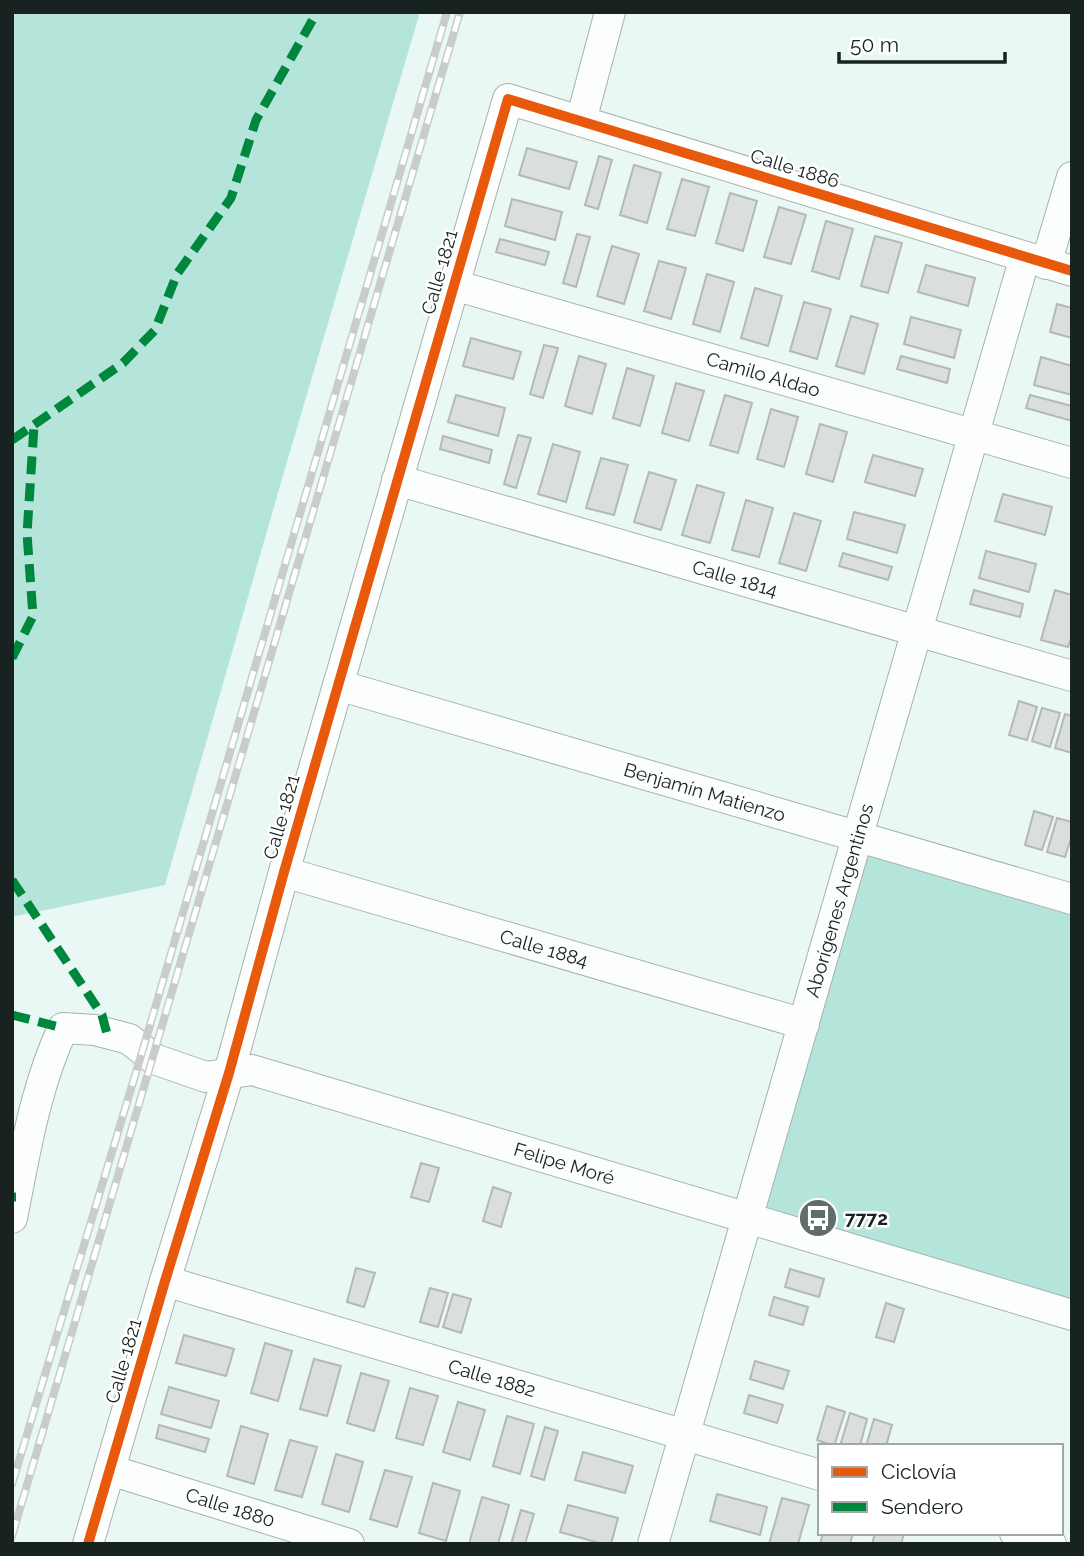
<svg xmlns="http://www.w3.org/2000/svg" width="1084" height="1556" viewBox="0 0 1084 1556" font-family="Raleway,sans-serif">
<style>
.green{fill:#b5e5da}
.building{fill:#dadedf;stroke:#b4b8b9;stroke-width:2}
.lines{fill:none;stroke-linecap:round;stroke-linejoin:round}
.minor-casing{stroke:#a7b2af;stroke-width:32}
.minor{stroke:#fcfefd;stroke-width:30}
.rail-casing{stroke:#c8cdcb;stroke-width:8}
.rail{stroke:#fff;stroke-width:5;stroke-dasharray:16;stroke-linecap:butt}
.quiet{stroke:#00873e;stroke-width:9;stroke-dasharray:18 9;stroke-linecap:butt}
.cycleway-casing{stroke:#fff;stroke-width:15}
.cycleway{stroke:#e8590c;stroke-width:10}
.labels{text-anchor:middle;stroke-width:5;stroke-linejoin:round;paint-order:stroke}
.street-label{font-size:19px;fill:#182220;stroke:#fff}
.poi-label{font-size:19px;font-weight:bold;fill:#182220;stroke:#fff;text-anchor:start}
</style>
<rect width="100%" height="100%" fill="#e9f8f4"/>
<path class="green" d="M12,12H420L284,472L165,885L12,917Z
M858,836L1072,899V1315L748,1218Z"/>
<path class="building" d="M527,148L577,162L569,189L519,175Z
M599,156L612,160L598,209L585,205Z
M634,165L661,173L647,223L620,215Z
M682,179L709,187L695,236L667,229Z
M730,193L757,201L743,251L716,243Z
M512,199L562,212L555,240L505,226Z
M779,207L806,215L791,264L764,257Z
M826,221L853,229L839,279L812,271Z
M577,234L590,237L576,287L563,283Z
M875,236L902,243L888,293L861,286Z
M500,239L549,252L545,265L496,252Z
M612,246L639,254L624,304L597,296Z
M659,261L686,268L671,319L644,311Z
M926,265L975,278L968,306L918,292Z
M707,274L734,282L720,332L693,324Z
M755,288L782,296L768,346L741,338Z
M804,302L831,309L817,359L790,351Z
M1057,304L1072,308V338L1050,332Z
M851,316L878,324L864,374L836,366Z
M911,317L961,330L954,358L904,344Z
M471,338L521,352L513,379L463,366Z
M544,345L558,348L543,398L530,394Z
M579,356L606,364L592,414L565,406Z
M901,356L950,369L947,383L897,369Z
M1041,357L1072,366V395L1034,385Z
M627,368L654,376L640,426L613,418Z
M676,383L704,391L689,441L662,433Z
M456,395L505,408L498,436L448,422Z
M725,395L752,403L738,453L710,445Z
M1030,395L1072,406V421L1026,408Z
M771,409L798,417L784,467L757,459Z
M820,424L847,432L833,482L806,474Z
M518,435L531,438L516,488L504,484Z
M443,436L492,450L489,463L440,449Z
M553,444L580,452L566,502L538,494Z
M873,455L923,469L915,496L865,482Z
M601,458L628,465L614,515L586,508Z
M649,472L676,480L661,530L634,522Z
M697,485L724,493L710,543L682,535Z
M1003,494L1052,507L1045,535L995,521Z
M746,500L773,508L759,557L732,550Z
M854,512L905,525L897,553L847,539Z
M794,513L821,521L806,571L779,563Z
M986,551L1036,564L1029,592L979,578Z
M843,553L892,567L888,580L839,566Z
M974,590L1023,604L1020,617L970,604Z
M1055,590L1072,595V635L1068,647L1041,640Z
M1019,701L1037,707L1027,740L1009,735Z
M1042,708L1060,713L1050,747L1032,741Z
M1065,714L1072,716V753L1055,748Z
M1034,811L1053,817L1042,850L1025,845Z
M1057,818L1072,822V835L1065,857L1047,852Z
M421,1163L439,1168L429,1202L411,1197Z
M493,1187L511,1193L501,1227L483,1221Z
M356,1268L375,1273L364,1307L347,1302Z
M790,1269L824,1279L819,1297L785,1287Z
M430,1288L448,1293L438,1327L420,1322Z
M453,1294L471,1299L461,1333L443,1327Z
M774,1297L808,1307L803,1325L769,1315Z
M886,1303L904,1309L894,1342L876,1337Z
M184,1335L234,1349L226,1376L176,1363Z
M265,1343L292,1351L278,1401L251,1393Z
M314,1359L341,1366L327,1416L300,1409Z
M755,1361L789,1371L783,1389L750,1379Z
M361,1373L389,1381L374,1431L347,1423Z
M169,1387L219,1401L211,1428L161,1414Z
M410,1388L438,1396L423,1445L396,1438Z
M749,1395L783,1405L777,1423L744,1413Z
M458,1402L485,1410L470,1460L443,1452Z
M827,1406L845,1412L834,1446L817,1440Z
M850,1413L867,1419L860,1446H840Z
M507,1416L534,1424L520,1474L493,1466Z
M874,1419L892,1425L886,1446H866Z
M159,1425L209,1439L205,1452L156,1438Z
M241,1426L268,1434L254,1484L227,1476Z
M545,1427L558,1431L544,1480L531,1476Z
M290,1440L317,1447L302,1497L275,1490Z
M583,1452L633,1466L625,1493L575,1480Z
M336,1454L363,1462L349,1512L322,1504Z
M385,1470L412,1477L397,1527L370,1519Z
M433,1483L460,1491L446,1541L419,1533Z
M717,1494L767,1507L760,1535L710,1521Z
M482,1497L509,1505L498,1544H469Z
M782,1498L809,1505L798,1544H769Z
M568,1505L618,1518L611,1544H603L560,1532Z
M521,1510L534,1514L525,1544H511Z
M823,1533H853L850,1544H820Z
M875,1533H902L904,1534L901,1544H872Z"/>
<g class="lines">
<g class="minor-casing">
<g id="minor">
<path d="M581,121L610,12"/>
<path d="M1046,264L1072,177"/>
<path id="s1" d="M454,285L1072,463"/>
<path id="s2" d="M397,480L1072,676"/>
<path id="s3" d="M338,685L1072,899"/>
<path id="s4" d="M284,872L804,1024"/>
<path id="s5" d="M12,1218C25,1153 35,1088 63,1028L95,1030L129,1039L154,1059L206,1077L252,1070L1072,1315"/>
<path id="s6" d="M165,1281L820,1475"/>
<path id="s7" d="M110,1470L349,1544"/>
<path d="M1015,1533L1051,1544"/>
<path d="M88,1544L165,1281L229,1073L284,872L508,99L1072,271"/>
<path id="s8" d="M653,1544L1025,257"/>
</g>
</g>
<use href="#minor" class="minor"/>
<g class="rail-casing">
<path id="rail" d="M12,1484L143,1049L447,12
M12,1536L460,12"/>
</g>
<use href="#rail" class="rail"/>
<path class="quiet" d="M12,440L123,363L155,330L177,274L231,198L256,120L317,12
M12,658L33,616L27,534L34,426
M12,880L102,1015L107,1034
M12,1015L63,1028
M12,1197H16"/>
<g class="cycleway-casing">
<path id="cycleway" d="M88,1544L165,1281L229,1073L284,872L508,99L1072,271"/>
</g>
<use href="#cycleway" class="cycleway"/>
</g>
<defs>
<g id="bus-disc" transform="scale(2.0125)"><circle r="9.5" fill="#616d6a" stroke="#fff"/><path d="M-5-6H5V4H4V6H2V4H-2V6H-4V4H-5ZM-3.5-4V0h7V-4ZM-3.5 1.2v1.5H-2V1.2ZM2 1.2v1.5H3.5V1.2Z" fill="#fff"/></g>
</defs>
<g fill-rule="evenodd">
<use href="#bus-disc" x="818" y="1218"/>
</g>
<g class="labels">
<g class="street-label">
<text transform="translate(795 168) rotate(17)" y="7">Calle 1886</text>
<text transform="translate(439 272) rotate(-74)" y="7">Calle 1821</text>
<text dy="7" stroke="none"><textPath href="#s1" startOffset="322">Camilo Aldao</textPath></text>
<text dy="7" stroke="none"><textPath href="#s2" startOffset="352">Calle 1814</textPath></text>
<text dy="7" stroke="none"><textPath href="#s3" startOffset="382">Benjamín Matienzo</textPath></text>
<text transform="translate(281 817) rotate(-74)" y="7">Calle 1821</text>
<text dy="7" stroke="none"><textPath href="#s8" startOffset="670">Aborígenes Argentinos</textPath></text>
<text dy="7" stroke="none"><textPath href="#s4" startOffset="271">Calle 1884</textPath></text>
<text dy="7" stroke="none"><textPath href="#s5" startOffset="724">Felipe Moré</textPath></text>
<text transform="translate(123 1361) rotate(-74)" y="7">Calle 1821</text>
<text dy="7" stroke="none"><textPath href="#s6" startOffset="341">Calle 1882</textPath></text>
<text dy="7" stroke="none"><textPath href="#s7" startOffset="126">Calle 1880</textPath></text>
</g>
<g class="poi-label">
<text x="845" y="1225">7772</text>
</g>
</g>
<rect width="1084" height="1556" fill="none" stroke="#182220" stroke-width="28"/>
<rect x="818" y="1444" width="245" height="91" fill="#ffffff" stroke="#a3a7a6" stroke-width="2"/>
<rect x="832" y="1467" width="35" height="10" fill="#e8590c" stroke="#a3a7a6" stroke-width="2"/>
<text x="881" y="1479" font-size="21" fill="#182220">Ciclovía</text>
<rect x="832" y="1502" width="35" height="10" fill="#00873e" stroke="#a3a7a6" stroke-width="2"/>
<text x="881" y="1514" font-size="21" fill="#182220">Sendero</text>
<path d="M839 52v10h166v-10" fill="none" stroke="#182220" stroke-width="3.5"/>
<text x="850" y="52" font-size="21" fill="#182220" stroke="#ffffff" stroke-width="5" paint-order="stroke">50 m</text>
</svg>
